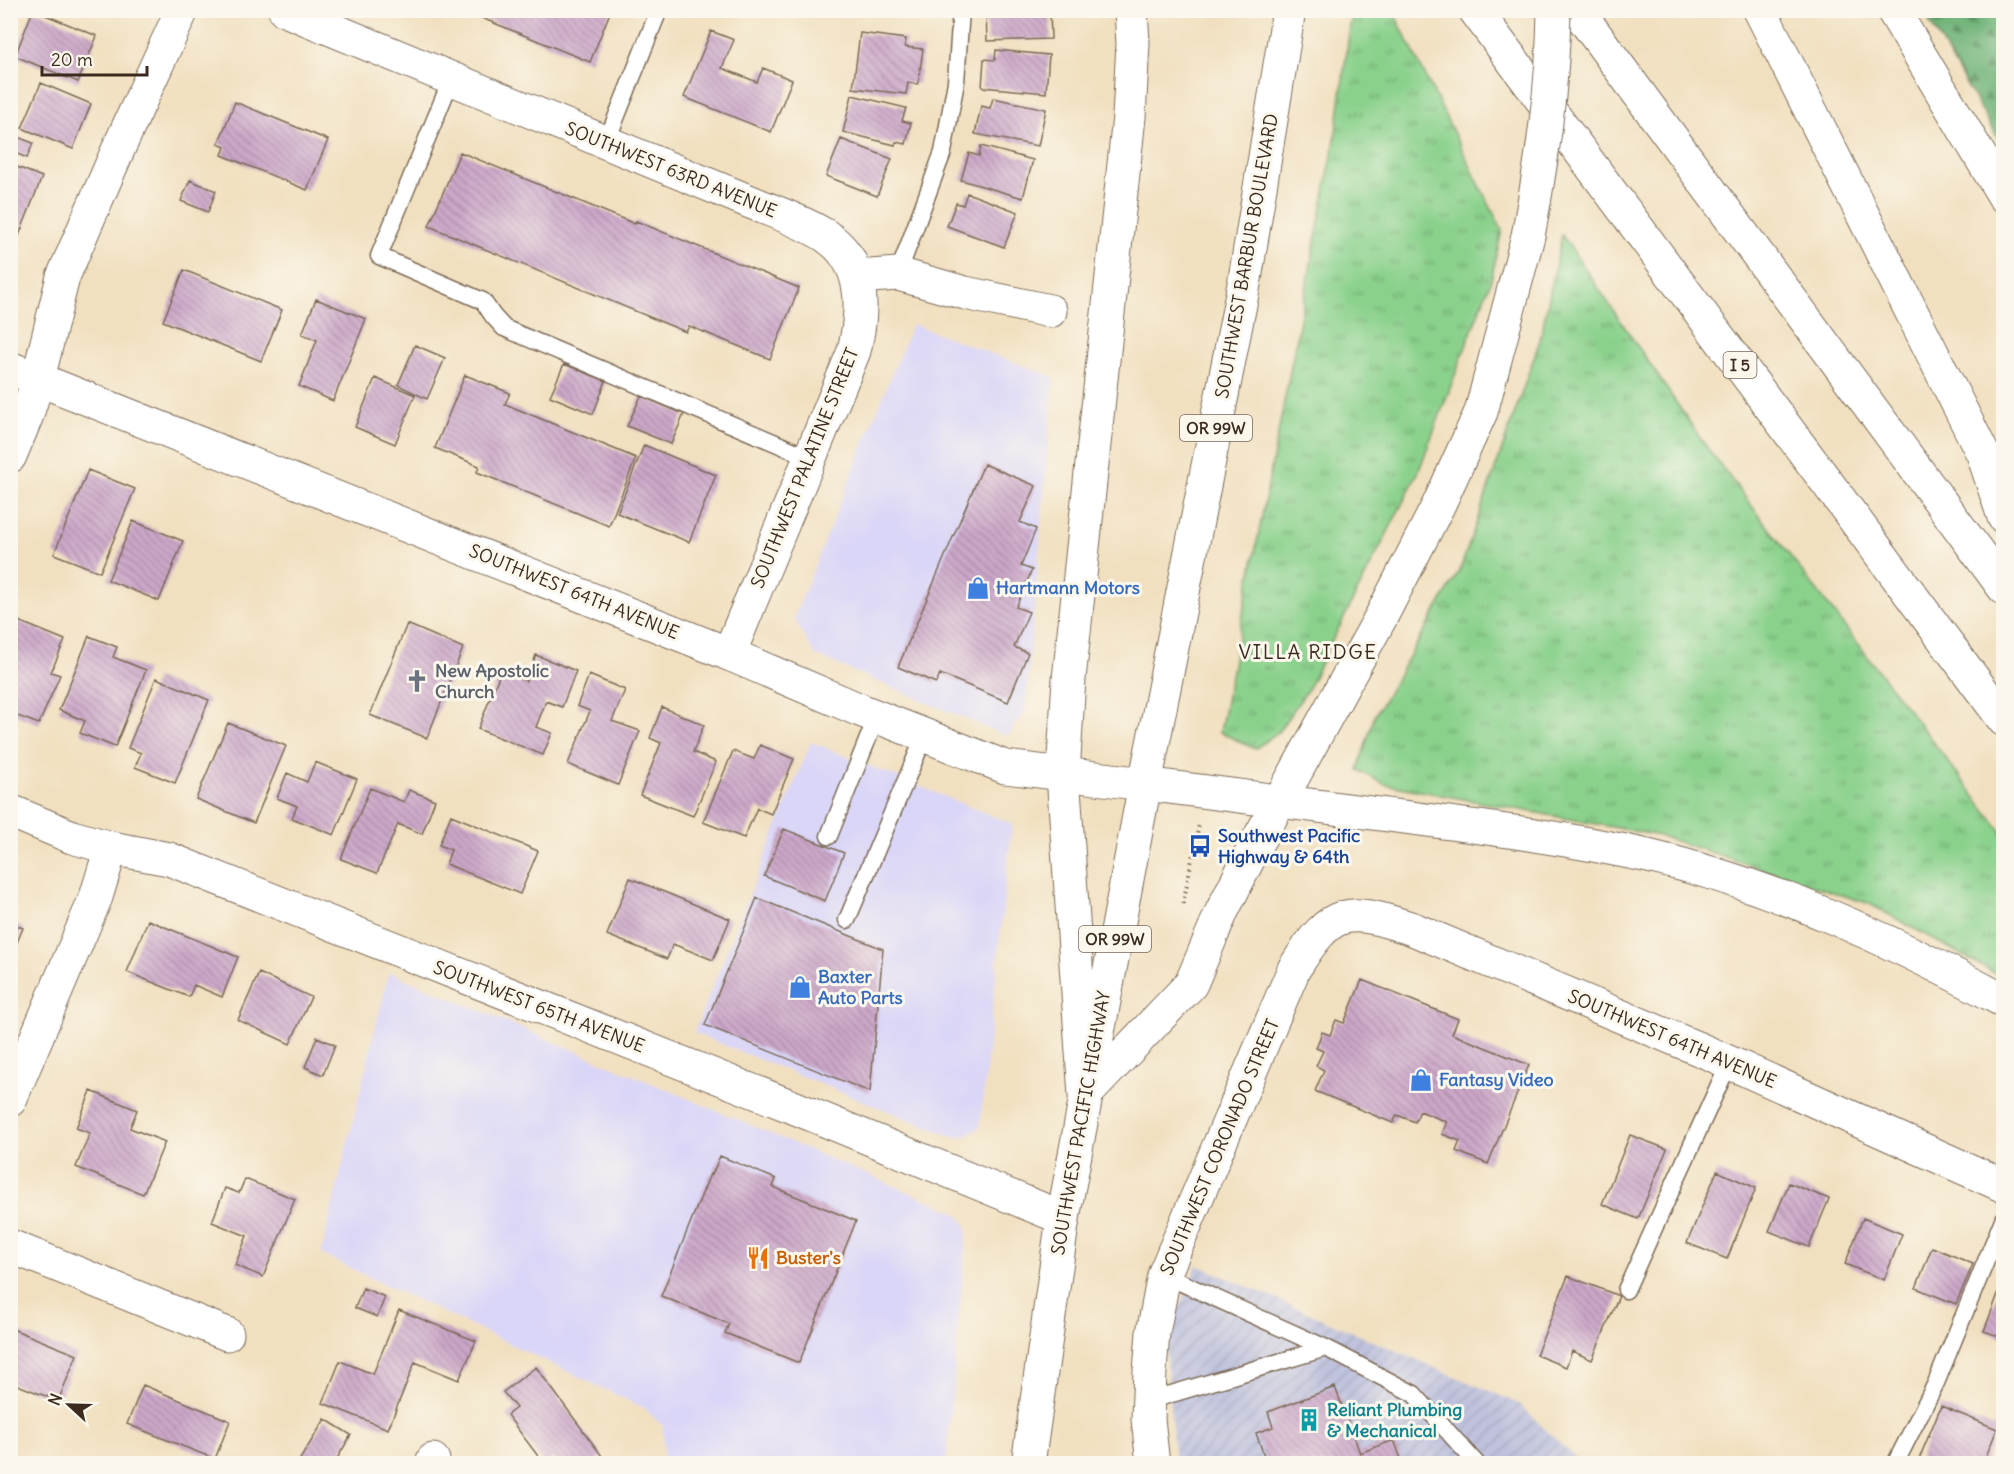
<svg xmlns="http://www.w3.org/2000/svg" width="2014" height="1474" viewBox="0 0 2014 1474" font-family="Delius,sans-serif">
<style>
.built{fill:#dad6f7}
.industrial{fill:url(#industrial-furrows)}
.grass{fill:url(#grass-tufts);stroke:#627e55;stroke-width:1.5}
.forest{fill:url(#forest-firs);stroke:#556e4b;stroke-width:1.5}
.building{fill:url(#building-back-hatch)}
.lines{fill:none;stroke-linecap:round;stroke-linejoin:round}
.service-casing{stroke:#7b6a57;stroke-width:19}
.minor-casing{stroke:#7b6a57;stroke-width:35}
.tertiary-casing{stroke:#7b6a57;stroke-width:35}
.primary-casing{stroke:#7b6a57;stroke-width:35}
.trunk-casing{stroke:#7b6a57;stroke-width:35}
.motorway-casing{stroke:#7b6a57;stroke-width:35}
.path{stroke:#7b6a57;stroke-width:4;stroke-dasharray:1.5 4.5;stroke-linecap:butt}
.service{stroke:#fff;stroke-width:16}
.minor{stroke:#fff;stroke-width:33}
.tertiary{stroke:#fff;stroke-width:33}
.primary{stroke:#fff;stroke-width:33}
.trunk{stroke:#fff;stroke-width:33}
.motorway{stroke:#fff;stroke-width:33}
.motorway-bridge-casing{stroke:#7b6a57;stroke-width:35;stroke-linecap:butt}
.motorway-bridge{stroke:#fff;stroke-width:33}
.labels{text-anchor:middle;stroke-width:6;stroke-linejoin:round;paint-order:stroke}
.shield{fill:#fbf7ec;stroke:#75685c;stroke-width:1.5}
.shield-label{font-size:16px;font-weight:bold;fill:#3b2a1e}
.street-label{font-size:18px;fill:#3b2a1e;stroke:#fbf7ec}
.shop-label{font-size:18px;font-weight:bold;fill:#366cbe;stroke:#fbf7ec;text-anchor:start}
.worship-label{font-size:18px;font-weight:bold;fill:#5b616d;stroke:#fbf7ec;text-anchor:start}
.transit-label{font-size:18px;font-weight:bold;fill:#164399;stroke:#fbf7ec;text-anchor:start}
.food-label{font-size:18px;font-weight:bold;fill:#c56008;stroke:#fbf7ec;text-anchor:start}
.culture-label{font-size:18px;font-weight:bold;fill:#0d838f;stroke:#fbf7ec;text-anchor:start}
.neighbourhood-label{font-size:20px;letter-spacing:1.5px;fill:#3b2a1e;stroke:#fbf7ec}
</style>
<defs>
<pattern id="industrial-furrows" width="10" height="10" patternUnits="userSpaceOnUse" patternTransform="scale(1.5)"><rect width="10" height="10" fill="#c0c2dd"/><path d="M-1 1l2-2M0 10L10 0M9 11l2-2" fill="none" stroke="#a6a7bd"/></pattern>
<pattern id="grass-tufts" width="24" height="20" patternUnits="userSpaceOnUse" patternTransform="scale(1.5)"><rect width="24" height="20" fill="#8ad18c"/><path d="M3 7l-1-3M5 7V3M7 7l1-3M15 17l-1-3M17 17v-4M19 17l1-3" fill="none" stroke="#72aa72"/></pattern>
<pattern id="forest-firs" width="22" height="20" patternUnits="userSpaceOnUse" patternTransform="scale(1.5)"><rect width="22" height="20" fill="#6fb378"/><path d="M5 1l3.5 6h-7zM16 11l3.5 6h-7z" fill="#5c9262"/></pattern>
<pattern id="building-back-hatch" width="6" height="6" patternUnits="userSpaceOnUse" patternTransform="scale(1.5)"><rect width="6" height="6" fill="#cca7c9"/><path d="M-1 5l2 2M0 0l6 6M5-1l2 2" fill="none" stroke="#a788a3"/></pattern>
</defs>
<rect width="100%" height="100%" fill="#fbf7ec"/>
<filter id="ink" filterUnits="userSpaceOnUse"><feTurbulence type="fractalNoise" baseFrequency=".0167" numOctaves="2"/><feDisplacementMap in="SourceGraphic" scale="12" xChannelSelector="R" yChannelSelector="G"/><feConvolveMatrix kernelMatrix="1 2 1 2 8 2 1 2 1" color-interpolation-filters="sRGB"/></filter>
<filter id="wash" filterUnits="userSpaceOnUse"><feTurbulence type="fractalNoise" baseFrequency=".008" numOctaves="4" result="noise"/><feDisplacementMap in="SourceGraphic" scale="24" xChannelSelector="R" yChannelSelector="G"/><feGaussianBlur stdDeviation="1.35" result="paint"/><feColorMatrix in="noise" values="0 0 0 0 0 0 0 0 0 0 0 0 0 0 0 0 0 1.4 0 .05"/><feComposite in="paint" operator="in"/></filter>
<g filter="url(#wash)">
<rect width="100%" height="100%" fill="#f1e0c0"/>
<path class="built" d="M912,324L1054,377L1025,713L1007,736L815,655L794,618Z
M811,742L1012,824L980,1127L967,1136L953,1137L694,1033Z
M389,972L953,1211L962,1219L967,1228L946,1463H664L663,1426L644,1408L321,1254Z"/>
<path class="industrial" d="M1197,1265L1519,1404L1580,1463H1175L1165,1342Z"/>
<path class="grass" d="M1352,11H1393L1502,230L1491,280L1418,473L1306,692L1278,732L1255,749L1220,732L1335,140Z
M1562,235L1705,445L2003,833V978L1870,904L1660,836L1384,784L1358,770L1374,717L1460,570L1540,340Z"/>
<path class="forest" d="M1923,11H2003V147Z"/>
<g id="blocks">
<path class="building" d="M33,10L97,36L78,82L15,56Z
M462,10H611L590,62Z
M996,10H1050L1051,39L987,41L986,12L997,13Z
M711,31L734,40L722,68L757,82L763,68L792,80L771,132L684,97Z
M860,33L906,39L905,47L923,49L918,84L908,83L906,94L853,88Z
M996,50L1049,55L1046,93L982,87L984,59L995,60Z
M41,83L91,104L73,149L22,128Z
M852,95L906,108L902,121L911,123L906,144L896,142L895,145L843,132Z
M993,98L1046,109L1038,146L975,134L981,106L990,108Z
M235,102L328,140L307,190L222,155L225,147L218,144Z
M10,134L33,143L27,158L10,151Z
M841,139L892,159L877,196L826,176Z
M981,146L1033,160L1023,198L961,180L969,153L979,156Z
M460,152L635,224L636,221L799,288L770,359L689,326L686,332L429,226Z
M10,164L42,177L11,256H10Z
M190,180L216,191L208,212L181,201Z
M967,193L1018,212L1004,247L947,226L956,203L963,205Z
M184,270L282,310L261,361L163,321Z
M316,299L366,319L333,401L299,386L317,340L302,334Z
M415,345L445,358L427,399L398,385Z
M564,364L606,381L593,414L550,396Z
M465,375L510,393L505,404L636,458L609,526L477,472L479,466L435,448Z
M375,378L415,395L395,444L355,427Z
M641,396L684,414L671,444L627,426Z
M644,445L716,475L689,542L617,513Z
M984,464L1036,486L1020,522L1036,529L1021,566L1032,570L1016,607L1029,612L1014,647L1028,653L1008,702L940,674L936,683L898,667Z
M88,470L135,489L100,572L54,554Z
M133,521L183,541L159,601L108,580Z
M16,620L65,640L51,672L60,675L39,724L10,713V635Z
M407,624L463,648L427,738L370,715Z
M89,636L117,647L113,657L146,670L115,747L80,733L85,721L59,710Z
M536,655L576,671L562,707L546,701L536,727L552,733L543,755L478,729L501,671L526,681Z
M589,675L625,690L612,721L640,731L618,785L568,764L590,711L577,706Z
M156,678L209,700L175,783L135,767L141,753L128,748Z
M662,707L704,725L693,752L716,762L693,816L640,795L661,743L650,738Z
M228,723L286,746L254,823L196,799Z
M760,745L794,759L771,814L757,808L744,838L703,822L733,751L754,759Z
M315,762L357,779L334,835L292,818L297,806L277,798L287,773L307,782Z
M370,788L404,802L409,790L435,800L422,834L398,824L377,873L341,859Z
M451,815L538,851L520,894L446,864L451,850L439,845Z
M784,829L844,853L825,901L764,876Z
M630,878L730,919L713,960L673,944L667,959L607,935Z
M757,898L883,949L870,1092L705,1025Z
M148,920L238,957L222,997L194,985L189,997L127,972Z
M10,923L23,928L11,957H10Z
M259,973L311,997L290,1044L238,1020Z
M1362,980L1458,1019L1452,1034L1529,1065L1488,1164L1456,1151L1460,1141L1442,1134L1447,1122L1420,1111L1415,1122L1397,1115L1393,1123L1315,1091L1324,1070L1316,1066L1323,1051L1316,1048L1322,1032L1330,1035L1336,1020L1344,1023Z
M317,1037L335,1045L323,1075L305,1067Z
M91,1091L137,1110L130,1128L165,1142L143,1194L76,1167L90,1133L76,1128Z
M1630,1135L1667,1149L1638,1219L1602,1204Z
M720,1156L776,1179L773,1187L856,1221L799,1363L725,1333L729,1324L661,1296L710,1174L712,1175Z
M1717,1171L1756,1188L1727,1259L1687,1243Z
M245,1179L295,1199L263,1277L235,1265L247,1236L212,1222L225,1188L239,1193Z
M1789,1183L1829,1199L1809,1247L1769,1231Z
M1863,1218L1902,1234L1884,1280L1845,1264Z
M1932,1247L1973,1264L1956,1304L1916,1288Z
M1568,1276L1619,1296L1592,1360L1572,1351L1566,1367L1536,1355Z
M2003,1281H2004V1338L1984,1331Z
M363,1288L385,1297L377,1317L355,1308Z
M399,1310L476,1341L459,1380L415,1362L388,1429L323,1403L340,1361L373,1374Z
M10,1328L77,1355L58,1401L10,1382Z
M536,1367L602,1456L592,1464H557L553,1458L544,1464L507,1415L516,1408L503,1392Z
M143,1385L230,1421L215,1459L127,1424Z
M1335,1387L1360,1453L1394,1440L1403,1464H1267L1256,1433L1273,1427L1268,1412Z
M1941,1406L1997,1429L1983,1464H1917Z
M325,1419L351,1435L334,1464H297Z"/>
</g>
</g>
<g filter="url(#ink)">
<use href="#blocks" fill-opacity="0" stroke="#7b6a57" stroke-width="1.5"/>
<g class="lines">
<g class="service-casing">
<path id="service" d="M451,80L379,256L483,301L493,316L504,328L811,458
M606,143L659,10
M898,274L943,152L956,82L961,10
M829,836L877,716
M847,920L925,735
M1164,1275L1326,1348
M1626,1290L1729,1063
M1148,1401L1326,1348L1414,1394L1477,1464
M1895,1464L1936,1383L2004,1217"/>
</g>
<g class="minor-casing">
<path id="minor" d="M857,277L898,274L965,293L1050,311
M10,368L729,654
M10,456L27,415L38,379L63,277L121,143L182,10
M10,811L72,837L111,848L169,859L793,1107L1063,1218
M10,1100L96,897L111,848
M10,1246L227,1334
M432,1464L433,1460
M1153,1464L1148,1419L1150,1371L1153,1333L1164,1275L1294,969C1332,907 1346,907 1413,929L1706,1052L2004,1186"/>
</g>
<g class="tertiary-casing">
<path id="tertiary" d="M285,10L753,203C777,213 804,222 826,236C866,263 864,309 854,351L729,654L860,710L1005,767L1145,784"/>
</g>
<g class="primary-casing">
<path id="primary" d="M1145,784L1245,279L1289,10"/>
</g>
<g class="trunk-casing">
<path id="trunk" d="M1028,1464L1063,1218L1145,784"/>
</g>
<g class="motorway-casing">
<path id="motorway" d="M1475,10L2004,720
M1577,10L2004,588
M1760,10L1983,454L2004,517
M1893,10L2004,196
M1145,784C1236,796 1328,807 1419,819C1496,829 1572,839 1648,856C1773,885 1891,940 2004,1001
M1085,1095L1063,774L1069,679L1129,117L1133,43L1131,10
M1085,1095L1191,984L1222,911L1255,846L1381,617L1439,504L1481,412L1528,236"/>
</g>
<path class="path" d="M1183,904L1199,824"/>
<use href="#service" class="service"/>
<use href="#minor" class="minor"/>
<use href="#tertiary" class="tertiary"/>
<use href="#primary" class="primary"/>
<use href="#trunk" class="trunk"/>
<use href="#motorway" class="motorway"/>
<g class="motorway-bridge-casing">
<path id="motorway-bridge" d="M1528,236C1542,161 1553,87 1554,10"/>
</g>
<use href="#motorway-bridge" class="motorway-bridge"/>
</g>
</g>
<defs>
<g id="shop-bare" transform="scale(1.8)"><path d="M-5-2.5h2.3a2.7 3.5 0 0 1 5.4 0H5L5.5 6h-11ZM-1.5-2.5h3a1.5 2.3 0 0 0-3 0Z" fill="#3f7fe0" stroke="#fbf7ec" stroke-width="2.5" paint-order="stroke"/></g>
<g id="church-bare" transform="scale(1.8)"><path d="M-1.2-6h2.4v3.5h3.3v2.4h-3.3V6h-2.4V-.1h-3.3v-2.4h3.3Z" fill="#6b7280" stroke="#fbf7ec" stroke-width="2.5" paint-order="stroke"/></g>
<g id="bus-bare" transform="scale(1.8)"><path d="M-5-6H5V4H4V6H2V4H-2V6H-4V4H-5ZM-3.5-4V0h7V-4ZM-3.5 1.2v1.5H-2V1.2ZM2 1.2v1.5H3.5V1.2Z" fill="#1a4fb4" stroke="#fbf7ec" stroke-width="2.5" paint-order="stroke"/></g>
<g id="restaurant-bare" transform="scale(1.8)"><path d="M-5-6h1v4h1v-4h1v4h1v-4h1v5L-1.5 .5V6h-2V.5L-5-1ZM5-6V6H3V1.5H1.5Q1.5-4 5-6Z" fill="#e8710a" stroke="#fbf7ec" stroke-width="2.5" paint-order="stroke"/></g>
<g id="building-bare" transform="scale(1.8)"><path d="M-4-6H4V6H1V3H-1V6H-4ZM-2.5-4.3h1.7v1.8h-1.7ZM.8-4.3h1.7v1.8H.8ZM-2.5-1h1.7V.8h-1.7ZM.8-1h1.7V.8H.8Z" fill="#0f9aa8" stroke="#fbf7ec" stroke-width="2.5" paint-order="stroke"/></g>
</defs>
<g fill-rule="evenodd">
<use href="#shop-bare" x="978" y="588"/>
<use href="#church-bare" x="417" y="681"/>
<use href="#bus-bare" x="1200" y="846"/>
<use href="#shop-bare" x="800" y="987"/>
<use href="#shop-bare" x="1421" y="1080"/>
<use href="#restaurant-bare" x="758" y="1258"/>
<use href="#building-bare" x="1309" y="1420"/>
</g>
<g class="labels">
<g class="shield">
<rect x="1723.5" y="352" width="33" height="26" rx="4.5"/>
<rect x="1180" y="415" width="72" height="26" rx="4.5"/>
<rect x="1079" y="926" width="72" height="26" rx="4.5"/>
</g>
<g class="shield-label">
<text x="1740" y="371">I 5</text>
<text x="1216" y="434">OR 99W</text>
<text x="1115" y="945">OR 99W</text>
</g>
<g class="street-label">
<text transform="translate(671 170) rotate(22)" y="6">SOUTHWEST 63RD AVENUE</text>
<text transform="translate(1247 256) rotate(-80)" y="6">SOUTHWEST BARBUR BOULEVARD</text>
<text transform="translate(805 468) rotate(-68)" y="6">SOUTHWEST PALATINE STREET</text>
<text transform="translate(574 592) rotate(22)" y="6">SOUTHWEST 64TH AVENUE</text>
<text transform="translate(539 1007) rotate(21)" y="6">SOUTHWEST 65TH AVENUE</text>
<text transform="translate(1672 1039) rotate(23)" y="6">SOUTHWEST 64TH AVENUE</text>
<text transform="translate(1081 1123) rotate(-80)" y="6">SOUTHWEST PACIFIC HIGHWAY</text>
<text transform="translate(1220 1147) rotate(-67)" y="6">SOUTHWEST CORONADO STREET</text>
</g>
<g class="shop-label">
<text x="996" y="594">Hartmann Motors</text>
<text x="818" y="983">Baxter<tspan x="818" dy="21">Auto Parts</tspan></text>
<text x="1439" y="1086">Fantasy Video</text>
</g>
<g class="worship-label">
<text x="435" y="677">New Apostolic<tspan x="435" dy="21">Church</tspan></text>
</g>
<g class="transit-label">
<text x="1218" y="842">Southwest Pacific<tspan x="1218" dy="21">Highway &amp; 64th</tspan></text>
</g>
<g class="food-label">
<text x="776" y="1264">Buster's</text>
</g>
<g class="culture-label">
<text x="1327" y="1416">Reliant Plumbing<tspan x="1327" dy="21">&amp; Mechanical</tspan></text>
</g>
<g class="neighbourhood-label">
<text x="1308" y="659">VILLA RIDGE</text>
</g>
</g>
<rect width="2014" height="1474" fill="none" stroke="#fbf7ec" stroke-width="36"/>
<g transform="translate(69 1405) rotate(292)" stroke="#fbf7ec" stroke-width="4.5" paint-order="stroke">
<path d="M0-4.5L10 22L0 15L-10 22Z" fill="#3b2a1e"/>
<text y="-9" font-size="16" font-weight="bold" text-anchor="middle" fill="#3b2a1e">N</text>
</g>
<path d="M42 66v9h105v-9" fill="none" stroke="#3b2a1e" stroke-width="3"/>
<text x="51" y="66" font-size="18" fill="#3b2a1e" stroke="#fbf7ec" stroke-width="4.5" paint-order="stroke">20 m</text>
</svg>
